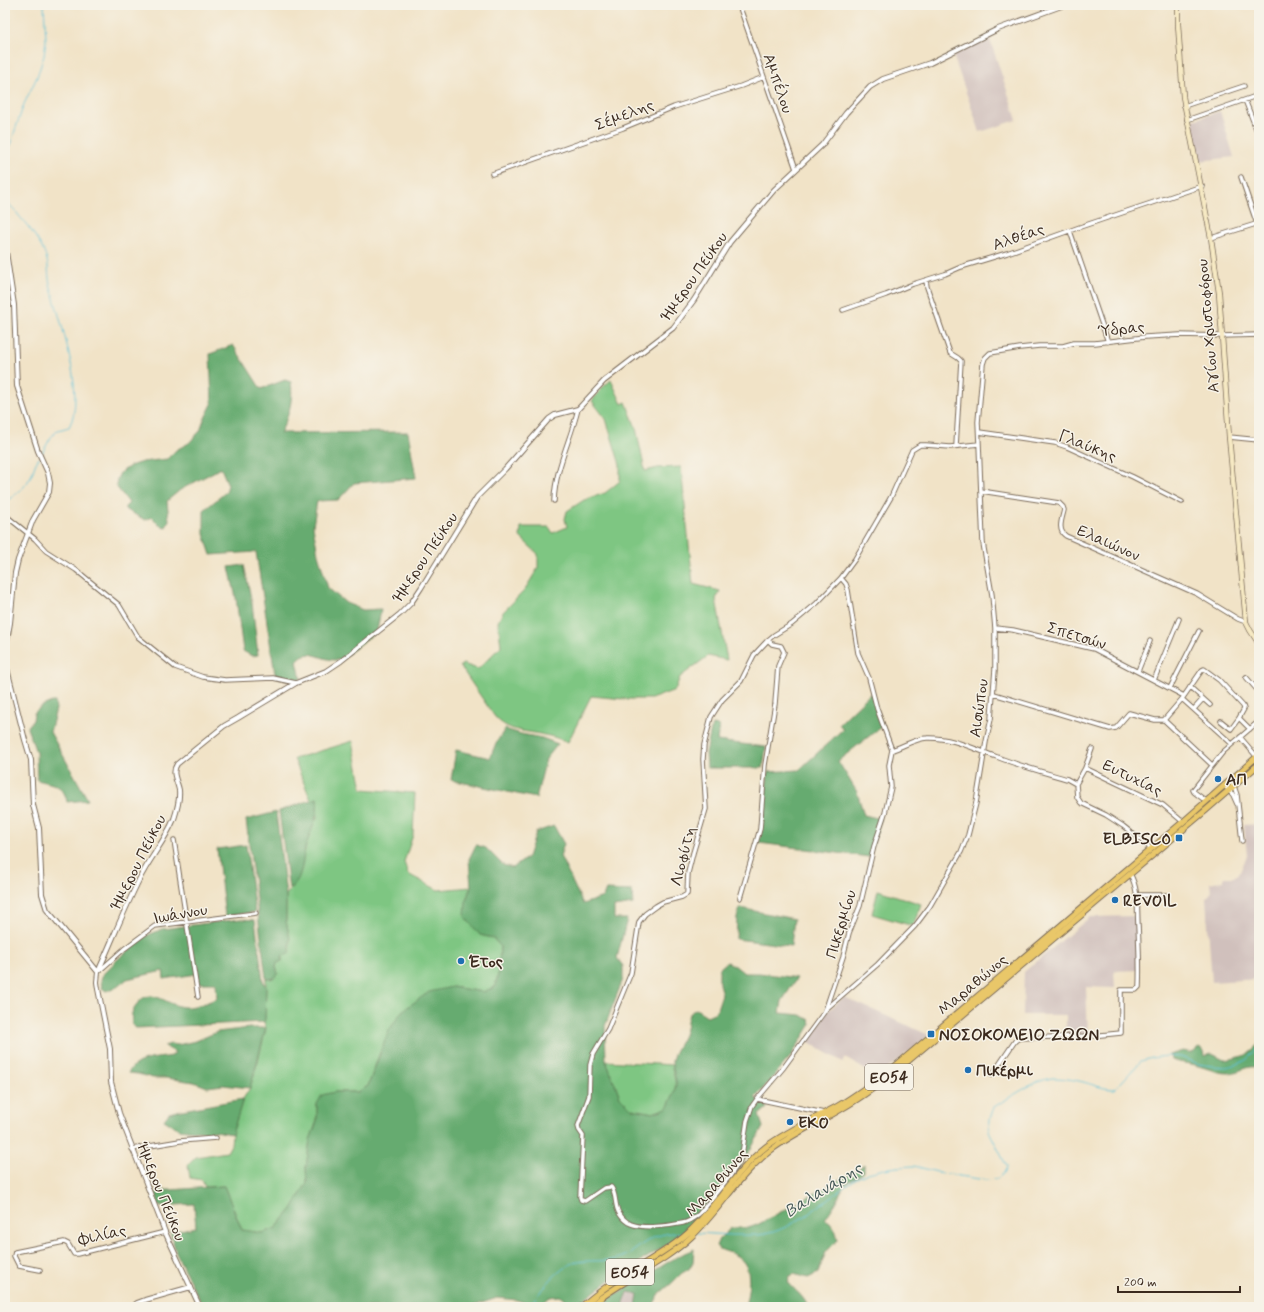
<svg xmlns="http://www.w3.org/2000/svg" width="1264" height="1312" viewBox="0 0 1264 1312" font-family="Mynerve,sans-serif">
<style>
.industrial{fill:#d0c0bc}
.green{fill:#7ec682;stroke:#5c7850}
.forest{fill:#66ab70;stroke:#506a47}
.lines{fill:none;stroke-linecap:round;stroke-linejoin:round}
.stream{stroke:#59bfd7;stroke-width:1}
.minor-casing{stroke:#7b6b59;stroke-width:5.5}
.tertiary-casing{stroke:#7b6b59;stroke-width:6}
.secondary-casing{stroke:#7b6b59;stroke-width:6}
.primary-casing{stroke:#7b6b59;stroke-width:7}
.minor{stroke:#fff;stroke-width:3.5}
.tertiary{stroke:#fff;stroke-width:4}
.secondary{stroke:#f6e9c3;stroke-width:4.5}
.primary{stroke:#e9c769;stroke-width:5}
.poi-dot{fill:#1f6fb2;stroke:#f7f3e8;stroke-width:1.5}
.labels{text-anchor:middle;stroke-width:3;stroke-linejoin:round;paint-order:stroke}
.shield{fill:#f7f3e8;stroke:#73665b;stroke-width:1}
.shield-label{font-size:15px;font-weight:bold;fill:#3b2a1e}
.street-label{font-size:16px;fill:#3b2a1e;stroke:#f7f3e8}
.poi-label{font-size:16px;font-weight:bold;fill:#3b2a1e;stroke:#f7f3e8;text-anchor:start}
.water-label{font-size:17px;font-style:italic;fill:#445756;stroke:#f7f3e8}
</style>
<rect width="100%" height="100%" fill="#f7f3e8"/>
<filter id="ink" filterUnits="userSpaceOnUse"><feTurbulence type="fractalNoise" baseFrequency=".025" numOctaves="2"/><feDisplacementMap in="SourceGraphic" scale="8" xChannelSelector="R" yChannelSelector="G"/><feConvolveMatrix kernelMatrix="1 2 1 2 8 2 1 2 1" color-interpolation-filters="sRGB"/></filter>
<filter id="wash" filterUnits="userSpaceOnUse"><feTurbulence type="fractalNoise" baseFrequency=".012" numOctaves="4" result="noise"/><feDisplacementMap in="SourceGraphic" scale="16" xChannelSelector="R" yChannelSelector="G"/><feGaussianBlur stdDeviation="0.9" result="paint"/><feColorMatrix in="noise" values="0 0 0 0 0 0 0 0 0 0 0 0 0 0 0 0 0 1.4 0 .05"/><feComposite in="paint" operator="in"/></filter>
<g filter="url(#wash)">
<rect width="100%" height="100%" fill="#f1e3c7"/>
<path class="industrial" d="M989,37L1017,120L980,132L953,55Z
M1220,111L1234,157L1199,161L1191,121Z
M1259,824V979L1212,982L1206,898L1211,893L1210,883H1213V882L1224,881V877H1234L1240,872L1247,856L1244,825Z
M1137,916L1139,970L1114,971L1115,988L1086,987L1088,1034L1066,1035V1015H1023L1024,972L1090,917Z
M844,997L929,1035L878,1077L845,1058L843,1062L807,1041L826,1013Z
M627,1292L638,1294L636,1307H613V1306H623Z"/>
<path class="green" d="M611,380L622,404L626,402L636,428L645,471L658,468L681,467L693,584L720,591L716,599L727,660L708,656L680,677L675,690L651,699H624L591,696L568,742C560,739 552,736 544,735C525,730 510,733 495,717L460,666L463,664L478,669L501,646L498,622L503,612L524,591L538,568V554L520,537L521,527H549L553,533L567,527L565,519L567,511L584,500L605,493L620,481V465L606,419L592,401L602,388Z
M353,741L362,789L415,793L413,835L404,862L408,874L438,890L471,887L466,900L480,935L493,938L500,946L499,970L495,987L483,992L452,987L380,1052L368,1086L358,1092H335L317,1104V1121L310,1140L306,1167L307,1183L292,1209L276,1228L262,1233L242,1230L224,1186L205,1187L202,1180L190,1178L188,1165L196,1157L227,1152L231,1145L232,1134L243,1099L250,1088L258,1061L266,1028L264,1022L265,1019L266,978L271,979L278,974L276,967L277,963L282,961V956L290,939L286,921V895L296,882L311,828L317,818V798L311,800L294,759Z
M878,890L921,904L913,926L872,914Z
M606,1061L672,1065C672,1071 674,1075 675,1080C677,1090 671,1100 667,1108L653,1113L632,1109L620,1097Z"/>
<path class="forest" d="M233,345L261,389L285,380L291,382C294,399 288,419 280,433L408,432L416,478L354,483L338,500L317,501L313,526L318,554L328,588L346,603L363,610L381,609L377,631C370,636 343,660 337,660C321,661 308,646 297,661L301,679L295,681L275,674L256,552L211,555L204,534V510L226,492L228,485L221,468L180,490L167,501L169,520L166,527L159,525L152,517L145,520L125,509V507L129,503L116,486L117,479L120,473L130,466L142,462L167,459L176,450L189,443L200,431L204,420L212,404L210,354Z
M244,565L252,603L258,655L252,656L243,651L236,598L229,567Z
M871,693L882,726L838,761L857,792L864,815L881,819L869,857L759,843L763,818L768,772L799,770L843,729L839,724Z
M52,702H55L56,709L50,732L88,800L67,802C64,784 52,784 37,780L36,752L27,728L33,720L34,713L42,706Z
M712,725L719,726L717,741L766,747L763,768H707L706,753Z
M505,729L521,734L542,738L558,744L546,759L536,798L451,780L456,750L490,758L496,743Z
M317,798C320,816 310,831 305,849C303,857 303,866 300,874C298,881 294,885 289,889L279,811Z
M276,812L286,895V921L290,939V950L289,954L282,956V961L277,963L276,967L278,974C275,979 271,979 266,978L246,820Z
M554,826L564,844L560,856L583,904L603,897L606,890L632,891L633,904L614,907V919H627L617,958L623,966V979L605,1026L606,1061L620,1097L632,1109L653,1113L667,1108C671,1100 676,1091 676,1082C675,1074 672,1069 672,1061C674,1050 682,1042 685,1032C689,1021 684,1016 696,1009L707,1016L716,1012L722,994L719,984V969L727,962L734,965L744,973H759L797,978L782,1001L780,1013L801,1015L810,1020L811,1024L791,1056L755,1098L764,1103L767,1108L759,1115L763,1127C743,1165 713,1211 678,1237C660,1251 640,1261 621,1273C606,1282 593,1293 579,1304L568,1301L560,1296L550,1297L538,1307H532L526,1303L517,1300L497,1298L470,1307H203L177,1255L170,1232L196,1227L194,1204L158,1206L156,1191L224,1186L242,1230L262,1233L276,1228L292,1209L307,1183L306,1167L310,1140L317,1121V1104L322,1095L335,1092H358L368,1086L388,1032L402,1011L429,992L452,987L483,992L495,987L499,970L500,946L493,938L480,935L465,917L466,900L471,887L469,859L476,845L486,848L503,865L513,868L528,857L536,832Z
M246,845L255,912L225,916L217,849Z
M740,908L794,919L791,946L736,939L737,918Z
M240,919L255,920L263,981L266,987L265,1019L264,1022L136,1028L132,1025C131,1016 131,1011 137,1004C151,985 167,1006 184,1007C192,1008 210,1002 217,998L216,983H199L197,974L164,979L163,971L127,979L117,987L106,991L102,988L101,980L103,974L118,959L146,936L162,929Z
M250,1028H266L250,1088L223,1085L207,1087L194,1082L166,1078H153L138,1074L128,1073C137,1057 156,1059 172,1056L175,1052L164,1046L171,1044L177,1045L196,1041L217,1032Z
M1259,1044V1067C1248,1065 1240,1072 1229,1073C1215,1073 1203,1066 1190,1064C1184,1063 1178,1062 1172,1060L1169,1055L1183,1051L1192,1053L1200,1048L1204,1051L1205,1056L1212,1054L1224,1060L1236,1058L1246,1055Z
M243,1099L232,1134L215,1131L204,1132L179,1129L164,1120L169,1113L177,1111Z
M864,1164V1172L845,1184L840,1193L837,1201L825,1219C834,1223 836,1231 838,1240L826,1252L818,1273L808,1278L794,1274L790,1276L788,1282C795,1291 804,1296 808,1307H745C749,1288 755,1264 733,1254C727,1251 721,1251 716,1246L719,1239L731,1228H748L757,1225L839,1180L857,1170Z
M694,1249L693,1262L689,1269L682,1273L672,1283L660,1293L652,1307H636L638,1294L628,1292L623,1306H613L606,1300L680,1255Z"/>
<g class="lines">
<path class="stream" d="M5,160L24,104L37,77L44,56L46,40L44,5
M5,198C9,205 15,210 20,217C30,228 38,239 44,252C50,264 47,272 50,284C59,319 87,395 69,427L58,430L51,437L41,455
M5,502C15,495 24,489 30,478C34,471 34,464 39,458
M697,1233L731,1235H759L774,1232L788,1226L807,1215L855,1179L868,1173L884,1169L897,1167L914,1166L941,1173L985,1180L997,1179L1004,1173L1007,1167L989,1131L990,1119L994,1107C1009,1098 1035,1080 1052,1078C1060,1078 1071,1079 1079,1081C1093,1084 1101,1089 1115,1089L1141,1061L1152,1058L1166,1056L1181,1057L1198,1064L1212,1066L1226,1067L1238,1064L1246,1060L1259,1047
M528,1307C541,1292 551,1275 569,1265C580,1258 603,1263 617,1259C631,1255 637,1247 649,1240C659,1234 672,1232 684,1233"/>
</g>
</g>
<g filter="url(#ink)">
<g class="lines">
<g class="minor-casing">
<path id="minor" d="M739,5L796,169
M1245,100L1259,136
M1184,106L1244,86
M1187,120L1259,95
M492,174L623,128L674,107L741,86L764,77
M1241,177L1257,224
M1070,231L1108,342
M1211,238L1259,223
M926,280L927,287L950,353L958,358L961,361L956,446
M843,310L886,295L913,284L945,274L961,267L1007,253L1080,227L1202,186
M979,432L1055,443L1067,447L1133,477L1182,502
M1229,437L1259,440
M981,491L1059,503L1063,507L1064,510C1062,519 1057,530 1066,536L1197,594L1238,619L1246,622
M554,501C555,469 571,439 578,409
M5,515L35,539L46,551L76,570L119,605L138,637L175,667L203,677L225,680L273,678L296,683
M995,628L1013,630L1094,649L1184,696
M768,640L754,655L741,681L722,700L711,717L704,745L703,759L706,809L693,853L688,873L687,894L682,897L663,902L656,906L645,914L639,922L631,973L608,1029L593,1054L590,1065L589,1096L578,1126L579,1130L583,1136L580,1197L581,1200L585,1201L604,1188L611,1187C617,1194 614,1205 619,1213C622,1218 626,1222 631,1224C643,1229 669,1226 683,1223C689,1222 694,1218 699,1214L730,1176L739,1162L742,1155L747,1121L752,1106L757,1099L784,1067L825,1011L843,957L849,933L860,906L874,846L885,813L891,787L889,765L892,750L877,709L869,678L858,653L848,590L846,584L841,578
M1138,671L1150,641
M1246,677L1259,692
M1154,680L1179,619
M1190,687L1210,705
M1170,688L1199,631
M994,694L1110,729L1116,728L1129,713L1155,720H1164
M1182,699L1232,744
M1194,709L1203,699
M1164,720L1182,699L1202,670L1204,669L1219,680L1243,706L1244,709L1239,718L1250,729
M1164,720L1212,765
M1221,721L1231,729L1239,718
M1240,737L1257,757
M892,750C902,747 917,738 927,738C952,737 974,749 997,757C1020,766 1043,772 1067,779L1076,784
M1085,768L1163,805L1183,822
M1229,781L1234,786L1237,795L1242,841
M1076,784L1077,797L1081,803L1106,815L1123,826L1152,849
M1076,784L1085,768L1092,749
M1224,785L1233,795L1237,804
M1206,801L1194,792L1193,790L1223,752L1259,721
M174,840L198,997
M1136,895H1166
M740,898L760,829L765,765L775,704L778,666L784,652L781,646L772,644L768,640L774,635L792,624L817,603L841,578L855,559L891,497L912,450L920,445H926L950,447L979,444
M98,972L124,949L155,926L256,913
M825,1010L878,964L915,926L930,906L961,852L968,835L976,803L986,742L991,719L995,670V628L992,595L983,543L979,444L978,422L983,364L985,358L990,353L1020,348L1039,346H1063L1074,343H1095L1145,337L1180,335L1222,336L1259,335
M992,1075L1015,1041L1019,1038L1091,1036L1121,1033V990H1136L1139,987C1140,966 1139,946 1138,925C1137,908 1139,889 1130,874
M757,1099L824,1113
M132,1149L180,1141L216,1138
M40,1270L19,1266L14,1256L15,1252L64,1242L68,1244L74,1254H77L165,1232"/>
</g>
<g class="tertiary-casing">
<path id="tertiary" d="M5,26L6,34L5,57
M5,245L14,305L17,386L38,451L48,473L50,483L49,492L33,520L18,560L15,573L10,623L5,651
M5,661L25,740L31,760L33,805L39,828L42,894L47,910L53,917L98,972
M132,1307L137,1303L145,1300L191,1287
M200,1307L165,1232L119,1113L111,1082L110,1049L98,989L97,982L98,972C112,941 124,910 139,880C149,859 165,841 174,819C177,810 180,800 179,790C177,780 171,773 177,764L224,726L238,718L296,683L326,671L341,661L400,614L411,603L421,588L477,497L505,469L549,419L555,415L578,409L604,381L673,328L694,300L730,242L774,190L822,145L846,113L870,87L883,79L930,63L998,29L1064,5"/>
</g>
<g class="secondary-casing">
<path id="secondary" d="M1178,5V24L1183,97L1211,238L1219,293L1229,437L1246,622L1250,630L1259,644"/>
</g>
<g class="primary-casing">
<path id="primary" d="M581,1307C595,1295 609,1284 625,1275C646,1262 669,1250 688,1233C717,1206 736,1170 767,1146C789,1130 814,1119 838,1106C857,1095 875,1081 893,1068L1183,822L1259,755
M589,1307C620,1281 661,1265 691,1237C720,1210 739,1174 771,1150C792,1134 818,1123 841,1109C861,1098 878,1085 896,1071L1205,811L1259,764"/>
</g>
<use href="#minor" class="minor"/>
<use href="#tertiary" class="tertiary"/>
<use href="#secondary" class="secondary"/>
<use href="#primary" class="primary"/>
</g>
</g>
<g class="poi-dot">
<circle cx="1218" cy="779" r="4"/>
<rect x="1175" y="834" width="8" height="8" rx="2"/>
<circle cx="1115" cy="900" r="4"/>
<circle cx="461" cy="961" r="4"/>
<rect x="927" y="1030" width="8" height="8" rx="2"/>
<circle cx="968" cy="1070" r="4"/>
<circle cx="790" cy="1122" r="4"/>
</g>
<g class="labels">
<g class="shield">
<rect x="865" y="1064" width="48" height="26" rx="3"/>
<rect x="606" y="1259" width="48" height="26" rx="3"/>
</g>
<g class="shield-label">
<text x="889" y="1082">ΕΟ54</text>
<text x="630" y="1277">ΕΟ54</text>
</g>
<g class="street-label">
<text transform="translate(779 83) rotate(71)" y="6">Αμπέλου</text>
<text transform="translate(624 114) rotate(-21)" y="6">Σέμελης</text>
<text transform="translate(1018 236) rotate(-19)" y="6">Αλθέας</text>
<text transform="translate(693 276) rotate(-55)" y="6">Ήμερου Πεύκου</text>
<text transform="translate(1207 326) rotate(-95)" y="6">Αγίου Χριστοφόρου</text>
<text transform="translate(1121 328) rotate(-6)" y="6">Ύδρας</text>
<text transform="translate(1088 445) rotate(22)" y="6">Γλαύκης</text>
<text transform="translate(1109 542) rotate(24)" y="6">Ελαιώνον</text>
<text transform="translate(424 557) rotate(-56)" y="6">Ήμερου Πεύκου</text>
<text transform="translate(1077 635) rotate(17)" y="6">Σπετσών</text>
<text transform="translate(978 708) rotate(-82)" y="6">Αισώπου</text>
<text transform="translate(1133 777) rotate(26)" y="6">Ευτυχίας</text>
<text transform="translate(682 856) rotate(-76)" y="6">Λιοφύτη</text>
<text transform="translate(137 862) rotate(-63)" y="6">Ήμερου Πεύκου</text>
<text transform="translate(180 913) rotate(-10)" y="6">Ιωάννου</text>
<text transform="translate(840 924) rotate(-73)" y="6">Πικερμίου</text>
<text transform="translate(972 984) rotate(-40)" y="6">Μαραθώνος</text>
<text transform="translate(716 1182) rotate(-49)" y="6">Μαραθώνος</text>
<text transform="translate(162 1191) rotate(68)" y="6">Ήμερου Πεύκου</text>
<text transform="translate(102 1234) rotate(-12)" y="6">Φιλίας</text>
</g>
<g class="poi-label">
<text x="1226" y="785">ΑΠ</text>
<text x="1171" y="844" text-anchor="end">ELBISCO</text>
<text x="1123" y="906">REVOIL</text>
<text x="469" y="967">Έτος</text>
<text x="939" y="1040">ΝΟΣΟΚΟΜΕΙΟ ΖΩΩΝ</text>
<text x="976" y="1076">Πικέρμι</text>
<text x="798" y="1128">EKO</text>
</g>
<g class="water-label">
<text transform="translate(823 1189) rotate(-32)" y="6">Βαλανάρης</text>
</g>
</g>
<rect width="1264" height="1312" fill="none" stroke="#f7f3e8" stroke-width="20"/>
<path d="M1118 1286v6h122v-6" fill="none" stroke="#3b2a1e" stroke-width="2"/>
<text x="1124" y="1286" font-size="12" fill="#3b2a1e" stroke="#f7f3e8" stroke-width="3" paint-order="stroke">200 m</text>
</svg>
